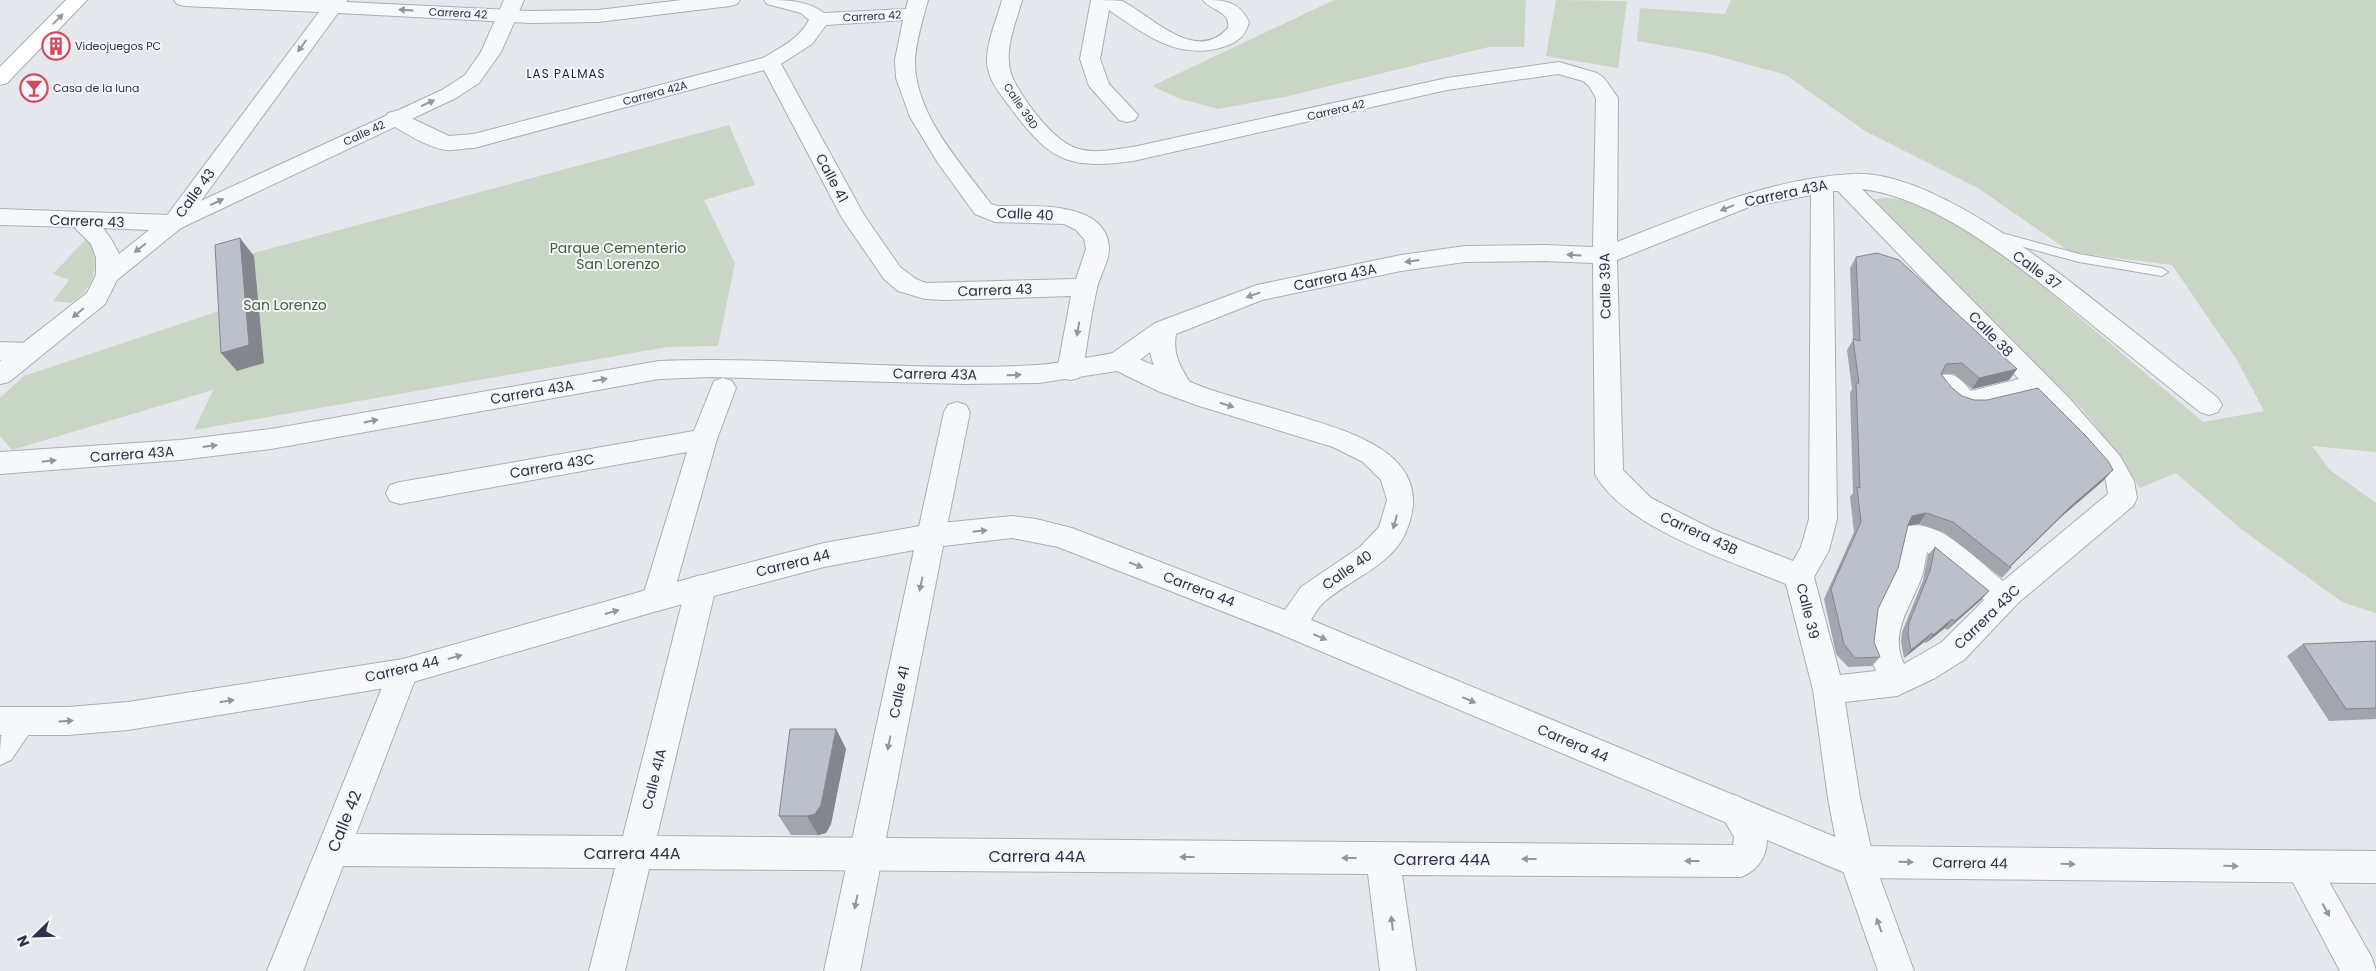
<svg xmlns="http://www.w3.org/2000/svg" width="2376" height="971" viewBox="0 0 2376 971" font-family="Poppins,sans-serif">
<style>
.green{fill:#c9d6c5}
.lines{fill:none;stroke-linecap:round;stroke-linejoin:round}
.service-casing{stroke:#a9aeb7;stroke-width:2}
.minor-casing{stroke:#a9aeb7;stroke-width:2}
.tertiary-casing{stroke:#a9aeb7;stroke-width:2}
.secondary-casing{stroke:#a9aeb7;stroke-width:2}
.service{fill:#f7f8fa;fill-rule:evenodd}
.minor{fill:#f7f8fa;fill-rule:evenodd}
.tertiary{fill:#f7f8fa;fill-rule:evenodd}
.secondary{fill:#fff;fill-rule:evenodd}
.wall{fill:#a1a5ae}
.shaded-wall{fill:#83868d}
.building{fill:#bbc0ca;stroke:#83868d}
.oneway{fill:#9196a0}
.oneway2{fill:#959aa2}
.labels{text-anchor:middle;stroke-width:4;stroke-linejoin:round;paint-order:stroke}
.far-street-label{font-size:11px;fill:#2b3445;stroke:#f4f6f9}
.far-poi-label{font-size:11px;fill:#2b3445;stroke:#f4f6f9;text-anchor:start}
.far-neighbourhood-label{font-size:12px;letter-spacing:1px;fill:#1d2536;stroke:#f4f6f9}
.street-label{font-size:14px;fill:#2b3445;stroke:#f4f6f9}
.park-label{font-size:14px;fill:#3f6138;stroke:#f4f6f9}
.near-street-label{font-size:16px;fill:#2b3445;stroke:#f4f6f9}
</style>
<rect width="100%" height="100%" fill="#e4e7ec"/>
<path class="green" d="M1334,0H1526L1524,47H1489L1289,96L1218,109L1178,98L1152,86Z
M1556,0L1627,1L1618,68L1546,56Z
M1731,0H2376V452L2312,446L2330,470L2376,503V613L2342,602L2241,529L2176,473L2140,488L2111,445L2082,409L1869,200L1885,198L1905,199L1954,221L2007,256L2203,422L2264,411L2237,360L2172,265L2070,252L1978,188L1865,131L1786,75L1706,53L1637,41L1640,8L1725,14Z
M729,125L755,185L704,200L735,263L718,346L667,347L194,430L213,390L12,450L0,436V398L24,376L225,309L224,261Z
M87,238C98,253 98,275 86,290C83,295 76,299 71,303L53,301L69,280L53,274Z"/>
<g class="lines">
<g class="service-casing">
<path id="service" d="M1998,232L2079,254L2162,268L2168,272L2162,276L2079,262L1994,239L1992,236Z"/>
</g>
<g class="minor-casing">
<path id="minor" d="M174,0H348L346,2L530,11L598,10L682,0H740L737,4L730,6L598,22L530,23L338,13L181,228L173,231L165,228L161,223L165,218L319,12L184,6L177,4Z
M764,0C786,0 807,0 824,13L906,9L908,0H928C923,19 916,40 915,60C914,114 961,163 991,204L998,206C1030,206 1106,200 1109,247C1110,260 1100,275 1097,288C1091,315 1087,343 1083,371L1079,378L1070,380L1061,378L1057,371L1071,296L945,300L925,299L898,291L884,279L842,218L764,70L474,148C465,148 455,151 446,150C426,147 406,133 388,123L385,118L388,113L396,111L449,136L474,134L763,58C780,48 799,39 809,20L801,13L767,4ZM903,20L895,60L896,78L910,117L938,163L975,214L995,222L1064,224L1076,230L1084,239L1086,249L1076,279L926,283L916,279L900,267L864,215L781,64L812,44L826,25Z
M1002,0H1022C1015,26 1001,55 1014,81C1026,103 1054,143 1079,149C1096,154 1116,149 1133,147L1447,78L1559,62L1597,73L1604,78L1618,98L1617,242C1694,212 1768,179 1852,174C1932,169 2053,268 2114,316C2149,343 2183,371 2218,398L2222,405L2218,412L2209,415L2200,412C2161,381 2123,350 2085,319C2025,271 1939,198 1862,189L2070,399L2120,456L2134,481L2137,498L2133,506L2018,603L1964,660L1935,678L1897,696L1845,702L1860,798L1874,862L1914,971H1878L1840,862L1828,798L1813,690L1786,584C1731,561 1624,528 1595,474L1593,263L1545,261L1465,262L1401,271L1262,300L1176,334C1172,358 1183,370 1194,389L1190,396L1181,399L1172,396L1154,367L1150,352C1137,362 1127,372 1111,368L1107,361L1111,354L1155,323L1257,285L1401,255L1465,246L1545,245L1593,247L1596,98L1589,86L1583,81L1558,74L1447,90L1133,161C1067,170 1049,160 1010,107C1001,95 988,80 987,63C986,42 997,20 1002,0ZM1833,191H1838L2019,379L1971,391C1961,380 1955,371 1939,376L1935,383C1959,427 1995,404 2034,395L2100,470L2106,481L2108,494L2003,581C1979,562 1938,516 1906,527L1902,535L1892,578L1872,619L1868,652L1876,671L1840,675L1814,577L1829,550L1837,519ZM1811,195L1809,519L1801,547L1793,561L1714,530L1651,498L1623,470L1617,260L1749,207ZM1927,552L1984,600L1942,642L1904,664C1889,634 1910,607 1921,579C1924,571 1925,561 1927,552Z
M1091,0C1100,0 1114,0 1122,1C1151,15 1195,65 1228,28C1231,11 1211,11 1203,0C1225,0 1239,1 1249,22C1246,35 1238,42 1226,46C1180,62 1145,35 1109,10L1100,59L1109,84L1138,115L1135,120L1127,122L1119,120L1089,86L1080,59Z
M0,342L29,343L38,346L42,352L38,358L29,361L0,360Z
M723,378L732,381L736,388L717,439L672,599L667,608L657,611L647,608L642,599L687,452L400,504L390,501L386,493L390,485L400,482L694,431L714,381Z
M957,402L966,405L970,412L945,536L941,544L931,548L921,544L917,536L944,412L948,405Z
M701,575L711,578L716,587L657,836L1733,845L1734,837L1719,811L1723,800L1735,795C1771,809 1781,861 1741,877L1402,875L1416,971H1380L1368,874L649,869L625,971H589L615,868L343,866L303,971H267L392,663L403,659L414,663L418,672L356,834L623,836L686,587L691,578Z
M21,708L32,712L37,722L11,760L0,765C0,740 0,718 21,708Z
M2302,851L2314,855L2372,958L2376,971H2340L2285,867L2290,855Z"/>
</g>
<g class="tertiary-casing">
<path id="tertiary" d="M504,0H524L501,52L479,83L456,98L181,228L117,280L105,304L9,382L0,384V361L87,293L96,275V257L91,244L74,227L0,225V209L170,215L442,90L465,75L481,52ZM103,228L149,230L119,254L111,239Z
M1120,352C1152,362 1182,381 1214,391C1243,400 1273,408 1302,417C1358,434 1439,458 1405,534C1391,566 1346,581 1322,604C1318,608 1314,615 1311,620L1857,846L2376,851V883L1857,878L1280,634L1058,547L1012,538L943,546L860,971H824L914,550L824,567L657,611L403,685L128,730L68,735H0V707H68L128,702L403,659L657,587L824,543L931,524L1012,516L1036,519L1072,528L1285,610L1301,587L1360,547L1379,527L1387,500L1381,480L1363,462L1333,447L1196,405L1158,391L1117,371L1039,383L965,384L710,377L659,379L271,449L180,460L0,474V452L180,440L271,429L659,361C785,356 912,372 1038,365C1065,363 1093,356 1120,352Z"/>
</g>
<g class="secondary-casing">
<path id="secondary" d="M66,0H87L7,83L0,85V67Z"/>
</g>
<use href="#service" class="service"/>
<use href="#minor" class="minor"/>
<use href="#tertiary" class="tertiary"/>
<use href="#secondary" class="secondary"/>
</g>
<path class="wall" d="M1856,257L2017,369L2009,380L1972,389L1954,374H1941L1951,387L1962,396L2104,480L2061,517L2010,567L2011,568L2002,578L1945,533L1919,524L1907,526L1878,609L1874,642L1880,657L1872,666L1848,667L1836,654L1824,599L1854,532L1850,497L1853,493L1850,393L1852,389L1847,350L1853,340L1850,268Z
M1935,547L1981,600L1947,630L1945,628L1926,643L1924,642L1904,658L1901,642L1902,632L1923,580L1928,555Z
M2376,641V719L2329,721L2287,656L2303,644Z
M836,729L846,749L831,824L826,833L818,835H791L779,816Z"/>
<path class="shaded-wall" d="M240,238L254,256L264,363L237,371L221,353Z
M2017,369L2009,380L1972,389L1979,378Z
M2113,470L2104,480L2061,517L2010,567H2009L2070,507Z
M1926,513L1919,524L1904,526L1912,516Z
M1989,591L1981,600L1947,630L1955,621Z
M1952,619L1945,628L1926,643L1933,635Z
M1932,633L1924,642L1904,658L1911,650Z
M836,729L846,749L831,824L826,833L818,835L807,816Z"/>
<path class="building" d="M240,238L249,345L221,353L215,245Z
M1877,253L1899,260L2017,369L1979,378L1962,363L1946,364L1941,374L1951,387L1962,396L1974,400H1987L2038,388L2086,436L2108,461L2113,470L2070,507L2010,566L2011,568L1953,522L1926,513L1912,516L1908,525L1898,568L1878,609L1874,642L1880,657L1855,658L1844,644L1831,589L1861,522L1857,487L1860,488L1856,383H1859L1853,339L1860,341L1856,257Z
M1935,547L1989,591L1955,621L1952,619L1933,635L1932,633L1911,650L1908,634L1909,623L1930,571Z
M2376,641V708L2346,709L2303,644Z
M790,729H836L821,805L815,814L807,816H779Z"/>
<defs><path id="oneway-solid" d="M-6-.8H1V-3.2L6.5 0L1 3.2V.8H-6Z" transform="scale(1.25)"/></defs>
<g class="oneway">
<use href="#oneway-solid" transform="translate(406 10) rotate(-177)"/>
<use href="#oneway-solid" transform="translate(302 46) rotate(126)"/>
<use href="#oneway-solid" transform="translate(428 103) rotate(-24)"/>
<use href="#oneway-solid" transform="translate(217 202) rotate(-25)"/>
<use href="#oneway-solid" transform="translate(1727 208) rotate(158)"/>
<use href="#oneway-solid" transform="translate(140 248) rotate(142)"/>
<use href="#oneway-solid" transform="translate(1574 255) rotate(-177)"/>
<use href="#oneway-solid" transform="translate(1412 261) rotate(172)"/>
<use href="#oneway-solid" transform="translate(1253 295) rotate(161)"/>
<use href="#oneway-solid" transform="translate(78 313) rotate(140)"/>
<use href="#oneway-solid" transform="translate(1078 329) rotate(100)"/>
<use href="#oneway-solid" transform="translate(1014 375) rotate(-1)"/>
<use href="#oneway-solid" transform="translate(600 380) rotate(-10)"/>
<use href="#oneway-solid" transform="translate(1227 405) rotate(18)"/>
<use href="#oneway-solid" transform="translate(371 421) rotate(-11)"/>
<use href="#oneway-solid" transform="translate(210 446) rotate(-7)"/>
<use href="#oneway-solid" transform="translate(49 461) rotate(-6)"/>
<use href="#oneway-solid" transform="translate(1395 522) rotate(105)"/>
<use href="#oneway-solid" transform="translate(980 531) rotate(-6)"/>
<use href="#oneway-solid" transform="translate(1136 565) rotate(21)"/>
<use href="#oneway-solid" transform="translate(921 584) rotate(102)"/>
<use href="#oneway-solid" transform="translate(612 612) rotate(-16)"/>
<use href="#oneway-solid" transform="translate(1320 637) rotate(23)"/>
<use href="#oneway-solid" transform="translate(455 657) rotate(-16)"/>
<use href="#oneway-solid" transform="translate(1469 700) rotate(23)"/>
<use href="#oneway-solid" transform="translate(227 701) rotate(-9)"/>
<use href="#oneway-solid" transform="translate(66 721) rotate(-3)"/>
<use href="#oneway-solid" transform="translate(889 743) rotate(102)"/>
<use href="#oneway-solid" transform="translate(1187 857) rotate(-180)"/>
<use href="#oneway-solid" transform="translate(1349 858) rotate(-180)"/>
<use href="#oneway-solid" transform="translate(1529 859) rotate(-180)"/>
<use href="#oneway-solid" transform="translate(1692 861) rotate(-180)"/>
<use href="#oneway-solid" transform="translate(1906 862) rotate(1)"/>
<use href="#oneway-solid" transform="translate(2068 864) rotate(1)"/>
<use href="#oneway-solid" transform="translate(2231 866) rotate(1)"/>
<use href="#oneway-solid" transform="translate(856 902) rotate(102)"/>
<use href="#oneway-solid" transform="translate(2326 910) rotate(61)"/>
<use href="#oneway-solid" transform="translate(1392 923) rotate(-97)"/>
<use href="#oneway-solid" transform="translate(1879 925) rotate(-110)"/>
</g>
<use class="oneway2" href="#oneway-solid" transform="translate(58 19) rotate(-46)"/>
<defs>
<g id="building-ring" transform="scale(1.4375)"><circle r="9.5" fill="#f4f6f9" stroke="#d1495b" stroke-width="1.5"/><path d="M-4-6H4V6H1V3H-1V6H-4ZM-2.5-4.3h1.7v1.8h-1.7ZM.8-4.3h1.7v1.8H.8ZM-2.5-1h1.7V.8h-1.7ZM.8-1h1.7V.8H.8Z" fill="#d1495b"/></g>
<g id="bar-ring" transform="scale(1.4375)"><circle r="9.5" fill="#f4f6f9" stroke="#d1495b" stroke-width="1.5"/><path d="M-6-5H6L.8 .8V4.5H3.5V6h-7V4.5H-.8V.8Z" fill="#d1495b"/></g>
</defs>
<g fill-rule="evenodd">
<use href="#building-ring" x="56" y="46"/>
<use href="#bar-ring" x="34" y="88"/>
</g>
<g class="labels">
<g class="far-street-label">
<text transform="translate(458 13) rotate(3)" y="4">Carrera 42</text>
<text transform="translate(872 16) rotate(-3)" y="4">Carrera 42</text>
<text transform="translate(655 93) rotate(-15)" y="4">Carrera 42A</text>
<text transform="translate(1021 106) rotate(56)" y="4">Calle 39D</text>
<text transform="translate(1336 110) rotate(-13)" y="4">Carrera 42</text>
<text transform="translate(364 133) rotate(-25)" y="4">Calle 42</text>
</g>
<g class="far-poi-label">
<text x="75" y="50">Videojuegos PC</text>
<text x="53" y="92">Casa de la luna</text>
</g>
<g class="far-neighbourhood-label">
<text x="566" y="78">LAS PALMAS</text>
</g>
<g class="street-label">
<text transform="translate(832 178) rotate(62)" y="5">Calle 41</text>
<text transform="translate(195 193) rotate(-54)" y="5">Calle 43</text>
<text transform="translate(1786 193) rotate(-12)" y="5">Carrera 43A</text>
<text transform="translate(1025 214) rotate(3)" y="5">Calle 40</text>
<text transform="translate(87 221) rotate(2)" y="5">Carrera 43</text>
<text transform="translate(2037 270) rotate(36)" y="5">Calle 37</text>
<text transform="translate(1335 277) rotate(-12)" y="5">Carrera 43A</text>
<text transform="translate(1605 286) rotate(-91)" y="5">Calle 39A</text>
<text transform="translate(995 290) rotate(-2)" y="5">Carrera 43</text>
<text transform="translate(1991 334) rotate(46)" y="5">Calle 38</text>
<text transform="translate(935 374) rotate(1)" y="5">Carrera 43A</text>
<text transform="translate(532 392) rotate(-10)" y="5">Carrera 43A</text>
<text transform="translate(132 454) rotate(-4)" y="5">Carrera 43A</text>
<text transform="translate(552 466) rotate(-10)" y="5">Carrera 43C</text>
<text transform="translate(1699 533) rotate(25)" y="5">Carrera 43B</text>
<text transform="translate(793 563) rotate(-14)" y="5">Carrera 44</text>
<text transform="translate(1347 570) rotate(-35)" y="5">Calle 40</text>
<text transform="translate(1199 589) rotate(21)" y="5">Carrera 44</text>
<text transform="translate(1808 611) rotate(76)" y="5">Calle 39</text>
<text transform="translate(1987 617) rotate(-44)" y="5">Carrera 43C</text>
<text transform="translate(402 669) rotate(-13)" y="5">Carrera 44</text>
<text transform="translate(899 692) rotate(-78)" y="5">Calle 41</text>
<text transform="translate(1573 743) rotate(23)" y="5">Carrera 44</text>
<text transform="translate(654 779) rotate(-76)" y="5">Calle 41A</text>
<text transform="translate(1970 863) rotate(1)" y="5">Carrera 44</text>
</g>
<g class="park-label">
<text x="618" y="253">Parque Cementerio<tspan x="618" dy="16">San Lorenzo</tspan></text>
<text x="285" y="310">San Lorenzo</text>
</g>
<g class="near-street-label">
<text transform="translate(344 821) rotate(-68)" y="6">Calle 42</text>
<text x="632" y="859">Carrera 44A</text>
<text x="1037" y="862">Carrera 44A</text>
<text x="1442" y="865">Carrera 44A</text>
</g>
</g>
<g transform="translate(35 936) rotate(247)" stroke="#f4f6f9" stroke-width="4" paint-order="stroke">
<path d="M0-4L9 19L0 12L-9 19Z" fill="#2b3445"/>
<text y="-8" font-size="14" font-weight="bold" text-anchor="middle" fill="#2b3445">N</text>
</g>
</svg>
